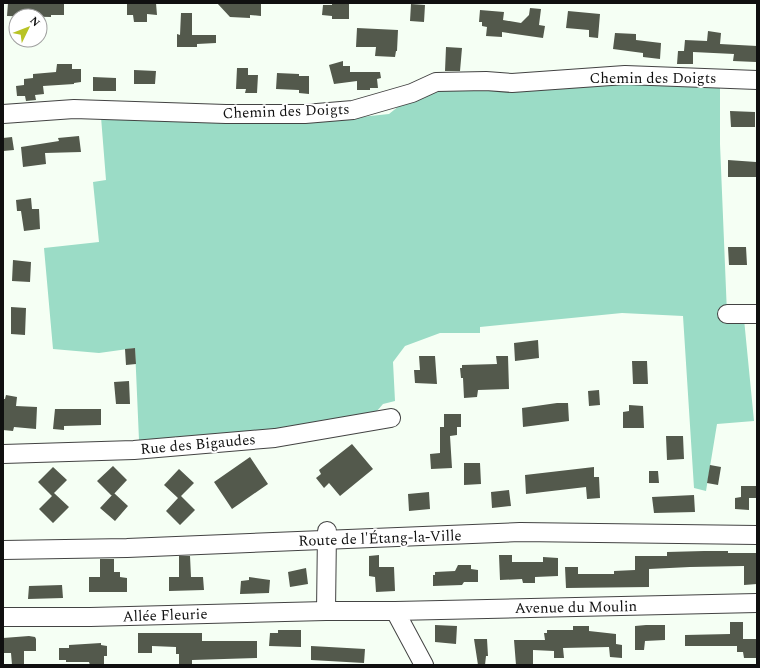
<svg xmlns="http://www.w3.org/2000/svg" width="760" height="668" viewBox="0 0 760 668" font-family="Spectral,serif">
<style>
.forest{fill:#9bdcc6}
.building{fill:#53594c}
.lines{fill:none;stroke-linecap:round;stroke-linejoin:round}
.minor-casing{stroke:#434343;stroke-width:20}
.minor{stroke:#fff;stroke-width:18}
.labels{text-anchor:middle;stroke-width:4;stroke-linejoin:round;paint-order:stroke}
.street-label{font-size:15px;fill:#101010;stroke:#fff}
</style>
<rect width="100%" height="100%" fill="#f5fff4"/>
<path class="forest" d="M626,81L720,86V144L727,314L744,319L754,421L717,424L706,491L694,488L683,316L622,313L480,327V333H440L405,346L393,362L395,401L383,404L370,419L151,442L139,440L135,348L99,353L53,349L44,248L99,242L93,182L106,180L101,117L305,123L389,114L409,98L433,90L517,91Z"/>
<path class="building" d="M8,3H64V15H51V17L7,16Z
M127,3H156L157,15L147,14V22H134L133,15H127Z
M217,3H261V16L250,15V18L230,17Z
M332,3H349V19H332V16L322,15L323,5H332Z
M411,4L425,5L424,22L410,21Z
M530,8L541,9L539,25L545,26L543,38L502,32V37L486,36L487,27L482,26V22H479L480,10L504,12L503,20L521,23L529,15Z
M568,11L600,14L598,38L589,37V30L566,28Z
M181,13H192V35H216V43L197,44V47H177V34L180,35Z
M357,28L398,30L397,51H396L395,57L375,56L376,47H356Z
M708,31L721,33L720,44L757,46L756,62L733,61L734,54L693,52V64H677L678,51H684L685,40L707,41Z
M615,33L636,34V40L661,43L660,59L643,57V53L613,49Z
M446,47L462,48L460,71H445Z
M343,61V66H350V72H380L381,78L377,79L378,88H370V90H357V81L334,84L329,65Z
M57,64H72V69H81V82L74,83V84L43,86L44,94L35,95L36,100L26,101L25,96H17L16,86L24,85V79L33,78V74L56,72Z
M237,68H248V75H258L257,93H245L246,89H236Z
M134,70L156,71L155,84H134Z
M277,73L299,74V76H309V94L299,93V90L276,89Z
M93,77L116,78V91H93Z
M730,111L755,112V127H731Z
M79,136L81,152L45,153L46,164L23,167L21,147L59,141L58,138Z
M12,137L14,150L3,151V138Z
M728,160L756,162V177H728Z
M31,198L32,209H39L40,229L24,231L21,211H17L16,200Z
M728,247H746L747,265H729Z
M13,260L31,262L30,282L12,281Z
M11,307L26,308L25,335L11,334Z
M538,340L539,358L515,361L514,343Z
M135,348L136,364L126,365L125,349Z
M419,356H435L437,384L415,383L414,370H420Z
M496,356H508L509,389L478,390L477,397L464,398L463,378H461L460,368H462V365L497,364Z
M632,361H647L648,384H633Z
M129,381L130,404H116L114,382Z
M599,390L600,405L589,406L588,391Z
M6,395L17,397L16,406L37,407L36,429L14,427L13,431L3,430V399H5Z
M557,403H568L569,421L523,427L522,408Z
M629,405L643,406L644,428H623V412L629,411Z
M55,409H101V425L64,426V430L53,429Z
M444,414H461V427H457V435L450,436L452,468L431,469L430,454L440,453V427H444Z
M666,436H683L684,459L667,460Z
M352,444L373,469L340,496L329,483L324,488L316,478L321,474L319,470Z
M250,457L268,484L232,509L214,482Z
M464,463H480L481,484L464,485Z
M710,465L721,467L718,485L707,483Z
M113,466L127,480L112,496L97,481Z
M53,467L67,480L54,493L69,507L53,523L39,509L52,496L38,482Z
M594,467V477H599L600,498L587,499L586,487L526,494L525,475Z
M179,469L194,483L181,496L195,510L180,525L166,511L178,498L164,485Z
M649,471H658L659,483H649Z
M741,486H757V498H749V510L735,509V498L741,497Z
M509,490L511,506L492,508L491,492Z
M429,492L430,509L409,511L408,494Z
M114,493L128,506L115,521L100,508Z
M694,495L695,512L654,513L652,497Z
M704,551H728V553H757V584L744,585V566L690,567L649,569V587L566,588L565,567H578V574H614V571L635,570V556H667V552Z
M379,555V567H394L395,591L376,592L375,577L369,576V556Z
M499,555H512V562H543V557L558,558V576L535,577V583H523L522,579L500,580Z
M179,556H190L191,577H203L204,590L169,591V577H179Z
M100,559H114V572H120V577L127,578V592H89V577H100Z
M458,565H471V569L478,570V582H464L462,585L433,586V575H435V572L455,571Z
M306,568L308,584L290,587L288,572Z
M249,577L270,580L269,593L240,594L241,581L249,580Z
M62,585L63,598L28,599L29,586Z
M730,622H743V639H757V658H744L743,652H737V646H685V635L730,634Z
M435,625L457,626L456,644L435,642Z
M646,625H665V640L645,641L644,650H635V626Z
M573,626H589V631L616,634V644L622,645V658L610,657L609,647L563,648L564,658H554V651L533,650V665H516L514,640H545L544,633H547V630H573Z
M278,630H301V647L269,646L270,633H278Z
M138,633H202V641H257V658L192,660V665H183L179,664V654H176V647L152,646V653H138Z
M29,636L35,637L36,639V651H24V665H12L11,653H3V638Z
M474,639H487L488,656H486L485,665H478Z
M101,643V645L107,646V656H104V665H90L89,662H66V660H59V648H69V645Z
M311,646L365,649L364,663L311,660Z"/>
<g class="lines">
<g class="minor-casing">
<path id="minor" d="M3,114L74,109L226,114H305L353,110L412,93L436,82L486,81L512,83L625,75L757,80
M727,314H757
M3,454L134,450L275,438L391,418
M3,550L127,548L520,532L757,535
M326,611L327,531
M395,611L424,665
M3,617H90L326,611H395L757,603"/>
</g>
<use href="#minor" class="minor"/>
</g>
<g class="labels">
<g class="street-label">
<text x="653" y="83">Chemin des Doigts</text>
<text transform="translate(286 111) rotate(-2)" y="5">Chemin des Doigts</text>
<text transform="translate(198 444) rotate(-5)" y="5">Rue des Bigaudes</text>
<text transform="translate(380 538) rotate(-2)" y="5">Route de l'Étang-la-Ville</text>
<text transform="translate(576 607) rotate(-1)" y="5">Avenue du Moulin</text>
<text transform="translate(165 615) rotate(-2)" y="5">Allée Fleurie</text>
</g>
</g>
<rect width="760" height="668" fill="none" stroke="#101010" stroke-width="8"/>
<g transform="translate(28 28) rotate(47)"><circle r="19" fill="#ffffff" stroke="#9f9f9f"/>
<path d="M0-3L7 15L0 10L-7 15Z" fill="#b8c325"/>
<text y="-6" font-size="11" font-weight="bold" text-anchor="middle" fill="#101010">N</text>
</g>
</svg>
